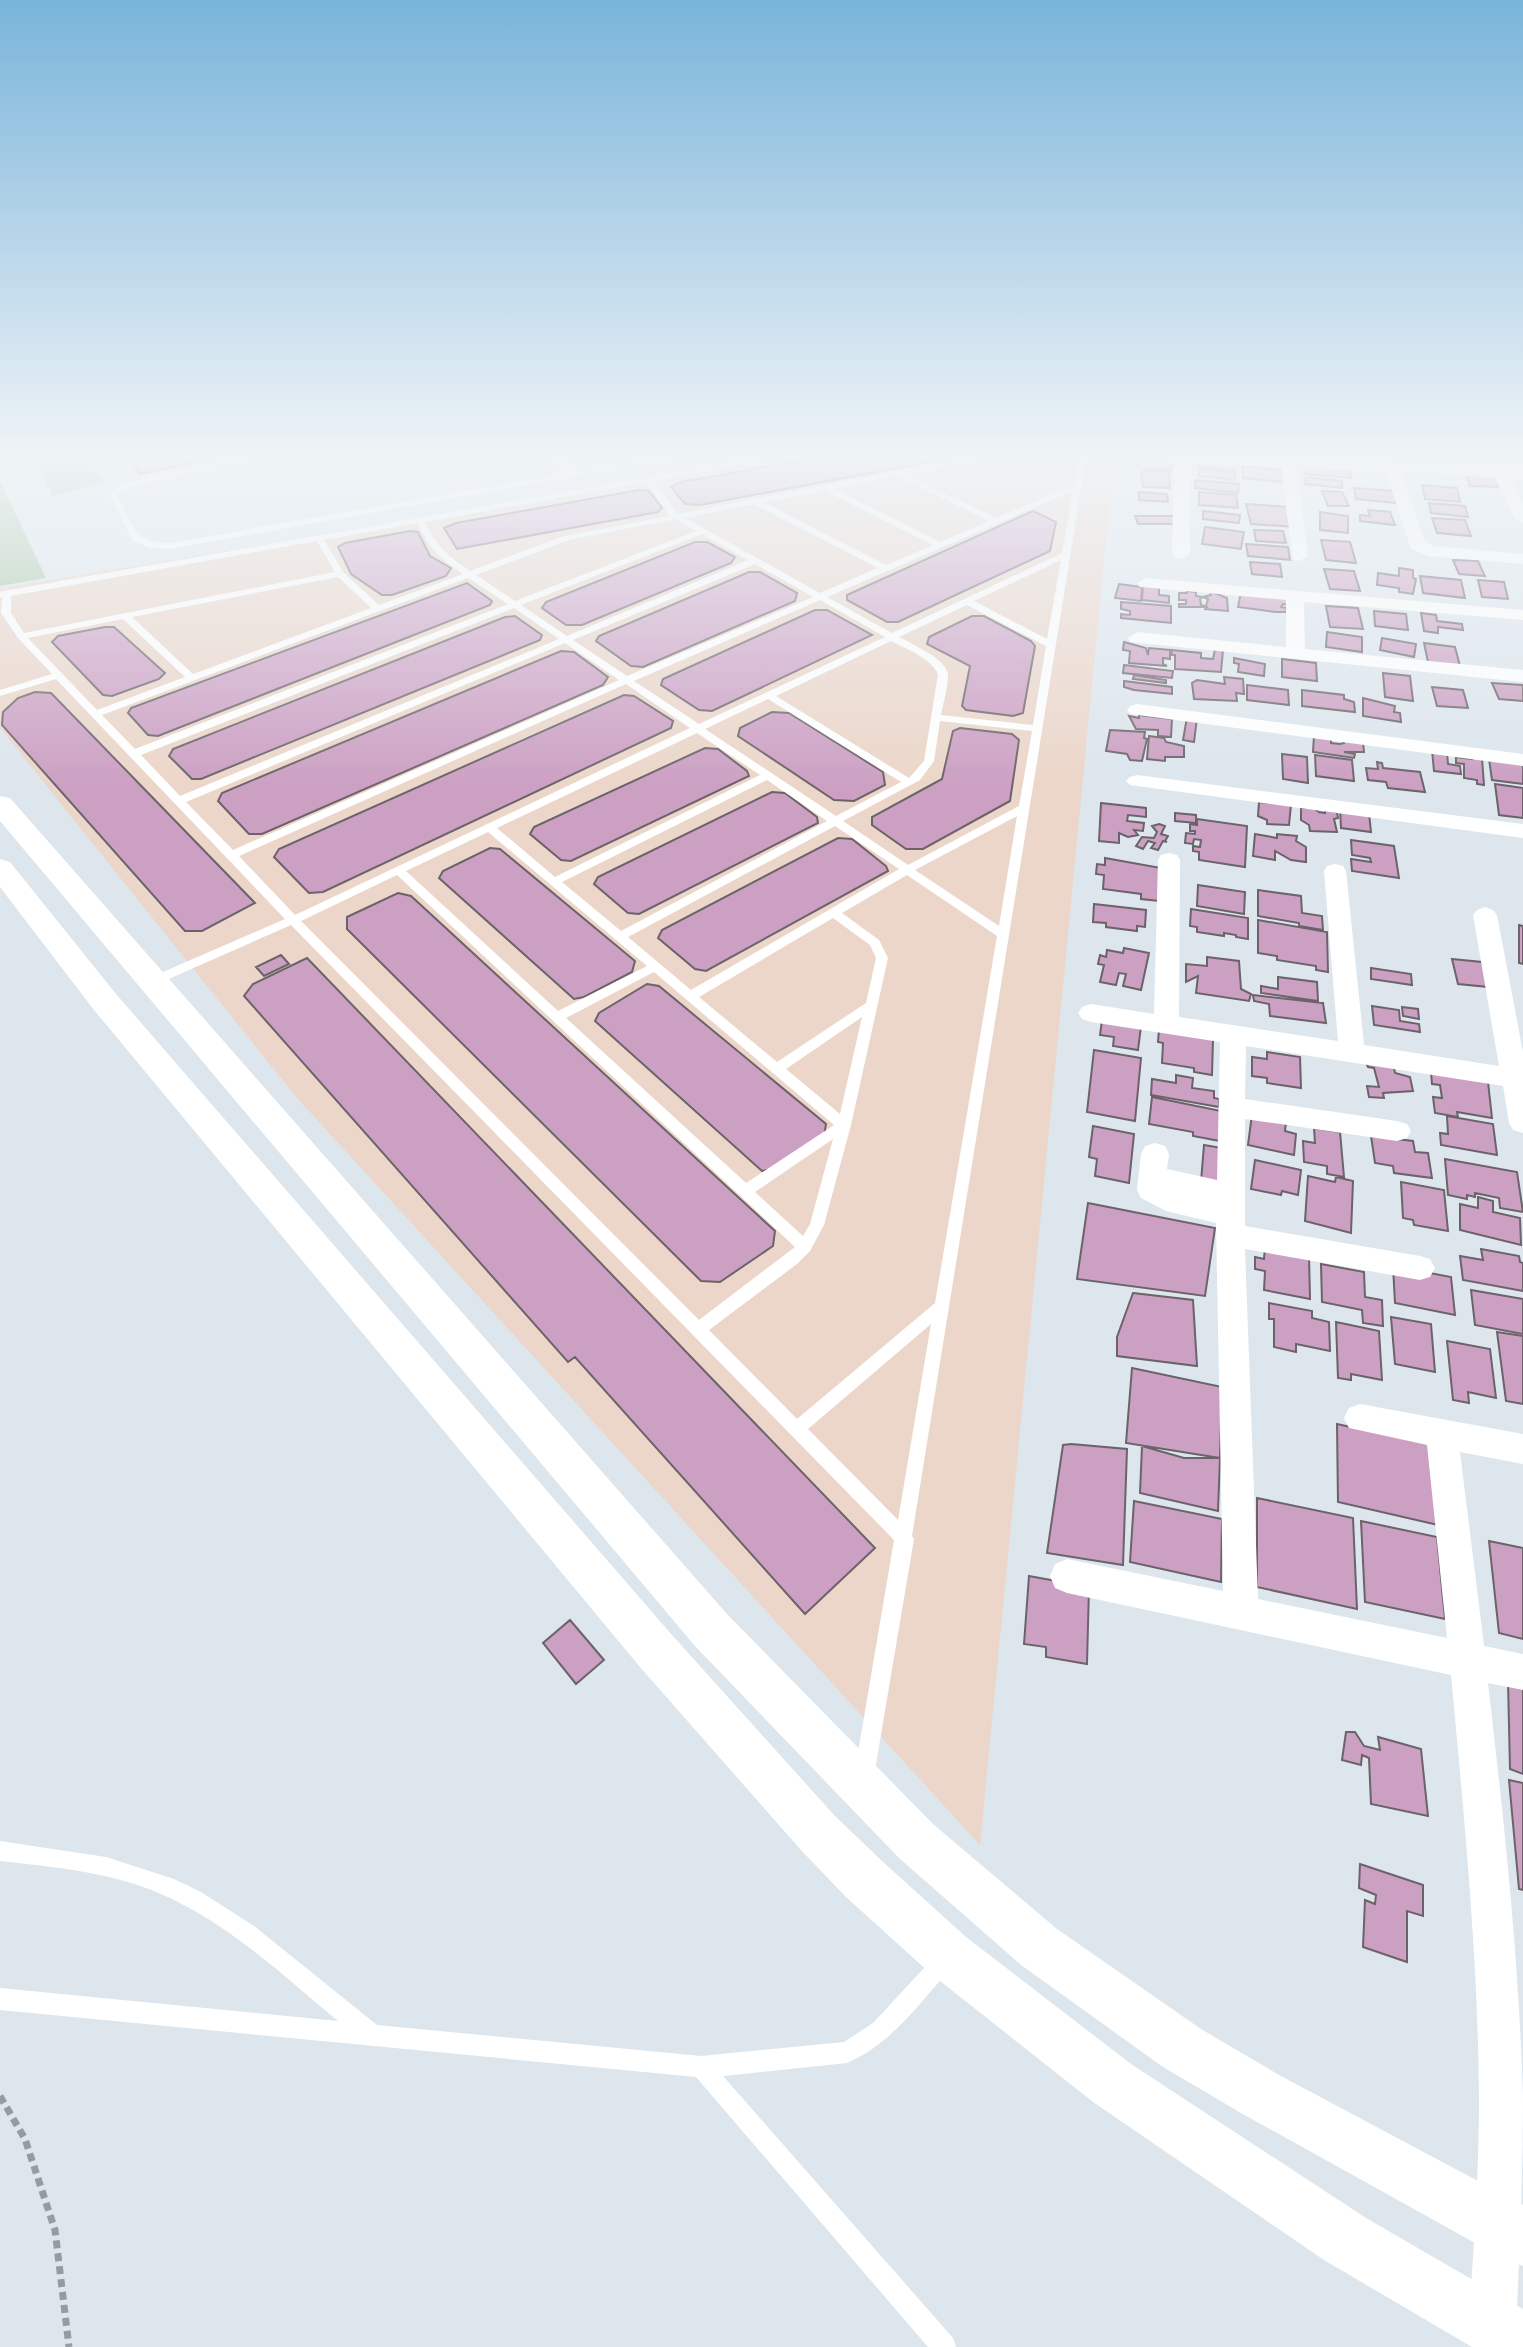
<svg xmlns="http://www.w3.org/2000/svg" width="1523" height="2347" viewBox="0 0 1523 2347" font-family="Mulish,sans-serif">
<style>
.commercial{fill:#ecd6c9}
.green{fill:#a8c6a3}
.building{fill:#cca0c3;stroke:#6b6369;stroke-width:2}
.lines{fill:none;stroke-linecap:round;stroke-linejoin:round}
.path{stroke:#959ca1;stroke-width:7;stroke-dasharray:8 5;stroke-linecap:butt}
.service{fill:#fff;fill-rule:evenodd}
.minor{fill:#fff;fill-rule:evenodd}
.tertiary{fill:#fff;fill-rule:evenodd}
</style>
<rect width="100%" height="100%" fill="#dde6ed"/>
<path class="commercial" d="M787,458H1114L980,1845L297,1098L0,728V588Z"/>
<path class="green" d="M34,458H88L104,481L53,497Z
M0,481L46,578L0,586Z"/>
<path class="building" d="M129,458H214L140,474Z
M816,458H951L700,505L685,504L671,487L681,482Z
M1137,458L1171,460V470L1137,468Z
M1198,459L1233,462L1234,469L1198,467Z
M1243,466L1284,471V482L1243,478Z
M1304,466L1350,470L1351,478L1305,474Z
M1199,469L1235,472V480L1199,476Z
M1141,471L1169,472L1170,488L1143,487Z
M1465,473L1493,475L1499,487L1470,486Z
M1306,477L1342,481V488L1305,484Z
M1196,480L1239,484L1238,493L1195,488Z
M1422,485L1457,488L1460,502L1425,499Z
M1354,488L1394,491L1397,503L1356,499Z
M639,490L649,491L662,508L658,512L457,549L444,528L456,523Z
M1322,491L1342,492L1349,506H1328Z
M1139,492L1167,494L1168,502L1139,500Z
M1199,492L1236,495L1238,508L1199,505Z
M1429,503L1465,506L1468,517L1431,513Z
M1246,504L1289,507L1294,527L1251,524Z
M1368,510L1390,512L1395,525L1360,521V515L1370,516Z
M1033,511L1056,522L1050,551L898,622H887L847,600V595Z
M1203,511L1240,515L1239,523L1203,519Z
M1320,512L1348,516V533L1320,530Z
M1135,516H1174L1177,524H1138Z
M1432,518L1465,520L1471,536L1437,533Z
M1205,527L1244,532L1241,549L1202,544Z
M1254,530L1283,531L1286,543L1256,541Z
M410,531L418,532L430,556L451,568L446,576L392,595H382L351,574L338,547L345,543Z
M1321,540L1350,542L1356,563L1326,560Z
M695,542H707L735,557L731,563L582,625H566L542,608L546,602Z
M1246,544L1288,547L1290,560L1248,556Z
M1453,560L1478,561L1485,576L1459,574Z
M1250,562L1280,564L1282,577L1252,574Z
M1399,568L1413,570V578L1416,579L1413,594L1399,592V588L1377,585L1378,573L1399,576Z
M1324,569L1354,571L1360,591L1330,589Z
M749,572H760L797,593L795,601L643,667L631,666L596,641L599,636Z
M1420,576L1461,580L1465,598L1423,593Z
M1478,580L1504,582L1508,599L1482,597Z
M467,583L492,601L490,605L158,736L148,735L128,713L131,708Z
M1119,584L1142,587L1141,601L1115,598Z
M1143,586L1159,588V595L1169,596V603L1142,600Z
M1187,591L1196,592V596L1203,597L1200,599L1201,605L1208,607H1179V604H1186V600H1179V593H1187Z
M1210,591L1227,598L1228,611L1205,609L1208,599L1203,597L1211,595Z
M1241,592L1295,600V606L1283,604L1281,607L1287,608L1286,612H1275L1238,607Z
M1121,602L1171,606V623L1121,618V614L1130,615V611L1121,609Z
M1326,606L1358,608L1363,629L1330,627Z
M815,610H827L872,635L712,711L699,710L661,685L663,679Z
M1374,611L1406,614L1408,630L1375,626Z
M1421,613L1436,615L1437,621L1462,624L1463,630L1438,627V633L1424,631Z
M515,616L542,635L540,640L201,779H192L169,756L173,749L505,617Z
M972,616H984L1031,641L1035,646L1023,713L1013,716L966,710L962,706L970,666L927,644L929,637Z
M105,627H114L165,673L159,679L112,696L103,695L52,642L58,636Z
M1327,632L1362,637V652L1326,647Z
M1382,638L1416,644L1414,657L1380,650Z
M1124,642L1146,648L1148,655L1149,648L1170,650V659L1163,658V664L1167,666L1129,663L1130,651L1123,650Z
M1424,643L1455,647L1460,666L1428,662Z
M1215,649L1223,650L1221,672L1175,669V655H1172L1171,650L1201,653V658L1213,659Z
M561,651L574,652L608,677L603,685L262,834H249L218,801L222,793Z
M1234,658L1265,664L1264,676L1238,672L1239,664L1234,663Z
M1282,659L1316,663L1317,681L1282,677Z
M1124,665L1173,671L1172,678L1123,673Z
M1383,673L1410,676L1413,701L1385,697Z
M1134,675L1166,680V683L1133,679Z
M1224,677L1243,679L1244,694L1236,693L1237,701L1194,699L1192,683L1197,680L1225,684Z
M1124,681L1172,687V694L1134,690L1124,687Z
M1492,683L1523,685V701L1499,699Z
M1247,685L1288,690L1289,705L1247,700Z
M1432,687L1463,690L1468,708L1437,706Z
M1302,690L1344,695V699L1354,702L1355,712L1302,706Z
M35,692L51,693L255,903L202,931H185L2,725L3,712L18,698Z
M624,695L634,696L673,721L671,728L323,892L309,893L274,857L279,849Z
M1363,698L1395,706L1394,712L1400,713L1401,722L1363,716Z
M772,712L789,713L883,772L885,785L854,801L834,800L738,736L740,728Z
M1139,715L1172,719L1171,737L1158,736V730L1136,729L1129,716L1139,718Z
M1187,717L1197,718L1194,742L1183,740Z
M960,728L1012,734L1019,740L1010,801L923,849H906L872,825V817L942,779L953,731Z
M1110,730L1145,732L1144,738L1147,739L1142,761L1130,760L1127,754L1106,751Z
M1314,735L1331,738V743L1340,744L1344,743V740L1363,742L1364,752H1344L1355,754L1354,758L1313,752Z
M1149,736L1164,738L1166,742L1184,746V757H1165V761L1147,759Z
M705,748L718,749L747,771L749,776L571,861L561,860L530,834L534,827Z
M1432,750L1447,752L1448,764L1460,766L1461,774L1434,771Z
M1282,754L1307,757L1308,783L1283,779Z
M1315,755L1352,760L1354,781L1316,776Z
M1471,756L1482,758L1484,785L1477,784V780L1464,778V764L1456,763V757L1472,759Z
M1489,759L1523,763V784L1492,780Z
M1377,762L1382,763L1383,768L1420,772L1425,792L1388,788L1386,782L1368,780L1366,768L1378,769Z
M1495,784L1523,788V818L1499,815Z
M772,792L785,793L817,817L818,823L639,914L628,913L594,884L598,877Z
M1259,802L1291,805L1289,825L1267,824V820L1258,816Z
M1101,803L1146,808V817L1128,815L1127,821L1144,823L1143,831L1134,830L1138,835L1128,837L1119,833V843L1099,841Z
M1313,807L1319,812L1325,813V810L1337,812L1338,818L1334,819L1337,832L1310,831L1309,825L1301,820V808Z
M1340,809L1369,813L1371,832L1341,828Z
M1175,813L1196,815V823L1175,821Z
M1197,819L1247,826L1245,867L1199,860V852L1193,851V846L1200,847L1201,840L1194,839L1193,844L1185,843L1186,833L1195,834V831H1190V824L1197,825Z
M1159,824L1165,826L1161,834L1168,836L1165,841L1167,842L1163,841L1158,850L1151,848L1155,843L1148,841L1143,849L1136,846L1142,837L1154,838L1157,832L1152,826Z
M1255,834L1277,838V834L1297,836L1296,841L1306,847V862L1291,860L1275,851V860L1253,856Z
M838,838L852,839L886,866L888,871L706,971L695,969L658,938L662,930Z
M1351,840L1394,846L1399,878L1352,871L1351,859L1371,862L1370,858L1352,855Z
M490,848L500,849L635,961L632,972L584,997L574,999L439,878L443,871Z
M1105,858L1161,868L1159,901L1141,899V894L1103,889L1104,875L1096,874L1097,864L1105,865Z
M1198,885L1245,892L1244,914L1197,906Z
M1258,890L1301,896L1302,913L1322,916L1323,930L1299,926V923L1258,916Z
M398,893L411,896L775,1231L773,1246L720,1282L701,1281L347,929V917Z
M1094,904L1146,910L1145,927L1137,926V931L1106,927V923L1093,922Z
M1191,909L1248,918V939L1236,937V935L1224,933V936L1197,932V927L1190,926Z
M1258,920L1327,932L1328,972L1316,970V966L1277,960V956L1258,953Z
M1519,925L1523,926V964L1519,963Z
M1124,948L1149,953L1141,990L1123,986L1126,974L1119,973L1116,985L1100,982L1104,965L1098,964L1100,955L1106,957L1107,950L1123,953Z
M281,955L289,964L264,976L256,967Z
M1207,957L1239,961L1241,989L1251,994L1249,1001L1196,993L1198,976L1186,982V964L1207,966Z
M307,958L875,1548L805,1614L575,1357L568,1362L244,996L253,984Z
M1452,959L1482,962L1489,987L1458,984Z
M1371,968L1411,974L1412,985L1371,979Z
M1278,977L1317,982L1318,1001L1261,993V986L1278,989Z
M647,984L659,986L826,1124L824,1137L774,1169L762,1171L595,1021L599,1013Z
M1253,995L1323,1003L1326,1023L1270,1016L1269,1004L1254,1001Z
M1372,1006L1399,1010L1400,1021L1419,1024L1420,1032L1374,1025Z
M1402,1007L1418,1009L1419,1019L1403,1016Z
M1102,1020L1141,1026L1138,1050L1113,1046L1114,1037L1100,1035Z
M1159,1029L1213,1039L1212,1075L1194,1072V1068L1162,1063L1163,1043L1158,1042Z
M1094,1050L1141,1058L1135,1121L1087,1112Z
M1267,1052L1300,1057L1301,1088L1267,1083V1078L1252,1076V1057L1267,1059Z
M1365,1060L1393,1063L1395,1073L1410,1077L1413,1091L1383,1093L1384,1098L1369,1097L1367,1086L1379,1087L1374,1068L1368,1067Z
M1431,1072L1488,1082L1492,1118L1457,1112L1458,1117L1435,1113L1433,1097L1442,1098L1440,1085L1432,1084Z
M1176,1075L1193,1078L1192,1088L1214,1091V1098L1219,1099V1107L1151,1095L1152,1079L1176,1083Z
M1152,1097L1226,1112L1225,1142L1193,1136V1132L1149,1124Z
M1252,1114L1286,1122L1285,1131L1296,1134L1294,1155L1248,1145Z
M1447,1116L1493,1124L1497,1155L1441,1145L1440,1133L1448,1134Z
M1093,1126L1134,1134L1129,1183L1095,1176L1097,1159L1089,1157Z
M1314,1128L1340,1132L1344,1177L1327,1174V1166L1304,1162L1303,1141L1315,1143Z
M1371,1136L1413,1141L1415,1152L1428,1153L1432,1178L1394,1173L1393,1166L1375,1163Z
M1204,1145L1222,1148L1220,1186L1201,1182Z
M1445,1159L1517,1172L1523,1212L1500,1208L1499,1198L1475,1193V1197L1467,1195V1199L1448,1195Z
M1255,1160L1301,1170L1298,1195L1282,1191L1281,1195L1251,1189Z
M1308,1176L1335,1182L1336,1177L1353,1181L1351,1233L1305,1221Z
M1401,1182L1444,1190L1448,1231L1414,1225L1413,1220L1403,1218Z
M1478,1197L1493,1201V1212L1520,1218L1521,1245L1460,1230V1204L1478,1208Z
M1088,1203L1215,1228L1205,1296L1077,1279Z
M1265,1247L1309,1256L1310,1299L1264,1290L1265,1271L1255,1269V1257L1264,1259Z
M1481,1249L1519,1256L1520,1262L1523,1263V1291L1463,1280L1460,1256L1483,1260Z
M1321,1264L1364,1272L1365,1297L1382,1300L1383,1326L1363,1323L1362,1310L1322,1302Z
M1393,1266L1451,1277L1455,1315L1395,1303Z
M1471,1290L1523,1299V1334L1475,1325Z
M1133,1293L1193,1300L1197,1366L1117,1356V1337Z
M1269,1303L1312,1311V1318L1329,1322L1330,1351L1296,1344V1352L1274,1347V1319H1269Z
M1391,1317L1431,1324L1435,1372L1395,1364Z
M1336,1322L1379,1331L1382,1380L1351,1374V1380L1338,1378Z
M1497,1332L1523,1336V1404L1506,1401Z
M1447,1341L1490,1349L1496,1398L1468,1392L1469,1403L1453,1400Z
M1132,1368L1222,1387L1220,1458L1126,1443Z
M1337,1424L1433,1445L1438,1525L1338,1502Z
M1071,1444L1127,1449L1123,1565L1047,1553L1063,1445Z
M1142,1446L1184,1458H1220L1218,1511L1140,1493Z
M1257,1498L1353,1518L1357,1609L1257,1587Z
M1134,1501L1222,1519L1221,1582L1130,1562Z
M1361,1521L1437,1537L1445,1619L1365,1602Z
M1489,1541L1523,1548V1639L1499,1633Z
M1029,1576L1089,1587L1087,1664L1046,1657V1647L1024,1644Z
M570,1620L604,1660L576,1684L543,1643Z
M1508,1682L1523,1687V1774L1510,1769Z
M1346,1732H1355L1364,1746L1380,1750L1378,1737L1421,1749L1428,1816L1371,1804L1369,1758L1362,1755L1361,1765L1342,1760Z
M1509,1780L1523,1783V1890L1519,1889Z
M1360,1864L1423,1885V1916L1407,1911V1962L1363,1947L1365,1900L1375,1904L1376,1895L1359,1888Z"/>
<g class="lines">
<path class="path" d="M0,2096L25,2139L55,2230L69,2347"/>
<path class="service" d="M243,458H256L126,488L117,495C133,526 132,542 170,543L569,473L552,458H560L577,472L660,458H675L170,549L150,548L133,541L109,495L120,484Z
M759,458H774L654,481L678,514L896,471L970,458H984L980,460L906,475L996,518L1074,485L1078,458H1086L912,1536L914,1539L874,1776L871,1783L864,1786L857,1783L854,1776L894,1540L291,925L155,985H147L145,982L147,979L285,919L56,679L0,696V690L52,674L18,638L1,613L2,597L0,598V592L4,591ZM897,476L989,521L940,542L834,489ZM646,482L670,516L564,536L470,571C447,555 437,547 425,522ZM825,491L933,545L886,565L763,502ZM1073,491L1062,553L892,633L827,597ZM754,504L878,568L820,593L685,518ZM676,519L696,531L515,601L476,575L569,540ZM417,523C430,549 439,558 463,574L379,605L344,573L324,540ZM702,534L748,560L567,636L521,605ZM317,541L335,572L24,633L11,613V596ZM1061,560L1047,639L974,601ZM755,564L813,597L627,676L573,640ZM338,577L371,608L193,674L132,617ZM468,578L508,604L135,749L102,715ZM820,600L885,637L699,724L634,681ZM967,605L1046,646L1033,725L941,715C943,703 948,688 948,675C947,659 912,644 899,637ZM514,608L559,639L180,796L141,755ZM123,619L185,677L97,710L28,638ZM891,641C906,649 931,658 938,674L924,761L909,778L776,696ZM565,643L619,680L233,850L186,802ZM626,684L690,728L295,915L239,856ZM768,699L901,782L836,816L705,729ZM940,721L1032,731L1019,806L908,865L843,821L920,780L934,761ZM697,733L760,775L555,877L497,828ZM767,780L827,821L621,931L562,882ZM1017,816L999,926L915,870ZM835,826L899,869L691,990L628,937ZM488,832L647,966L558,1011L406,871ZM397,875L795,1247L699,1320L301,921ZM907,875L997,936L935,1303L797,1419L709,1330L797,1264L810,1251L824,1225L851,1125L888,958L879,940L842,913ZM833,918L870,945L876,958L866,1003L777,1062L699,997ZM654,972L834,1125L746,1183L566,1018ZM862,1017L840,1114L786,1069ZM833,1139L810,1224L803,1236L755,1192ZM931,1324L898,1520L808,1429Z
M0,1841L106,1857L174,1879L201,1892L254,1926L377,2025L701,2056L844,2042L873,2023L936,1955L943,1952L950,1955L953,1962L950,1969C919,2004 891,2044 847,2063L723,2076L953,2338L956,2347H928L696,2077L0,2010V1988L338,2021C283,1975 228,1923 161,1894C111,1872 54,1867 0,1861Z"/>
<path class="minor" d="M1160,458H1271L1523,468V478L1511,477L1523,502V523L1515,518L1494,477L1402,473L1425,542L1433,546L1523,554V564L1429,556L1411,549L1386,472L1297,468L1308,556L1299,561L1293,560L1281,467L1190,464V554L1181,559L1175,558L1172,554L1174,463L1162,461Z
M1146,578L1523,610V620L1304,602L1305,649L1523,670V682L1130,642L1128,638L1137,632L1286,647V600L1140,587L1137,583Z
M1137,704L1523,754V766L1130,714L1127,710L1130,706Z
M1137,775L1523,824V838L1130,785L1126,781L1130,777Z
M1169,853L1177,855L1180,860L1179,1017L1338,1041L1324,871L1327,866L1335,864L1343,866L1346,871L1364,1045L1499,1066L1473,915L1477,910L1485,907L1493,910L1497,915L1523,1052V1133L1513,1130L1509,1123L1503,1086L1246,1046L1245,1099L1397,1121L1407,1124L1411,1131L1407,1138L1397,1141L1245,1119V1226L1420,1256L1430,1259L1435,1268L1430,1277L1420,1280L1245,1249L1258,1599L1447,1638L1427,1445L1349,1428L1344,1418L1349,1408L1360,1404L1523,1434V1464L1460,1452L1484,1646L1523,1654V1690L1488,1683C1504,1820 1519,1959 1523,2097C1523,2173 1520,2250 1516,2326L1509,2343C1497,2347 1487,2347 1475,2343L1468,2326C1474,2250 1479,2174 1479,2098C1478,1957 1464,1815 1451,1675L1067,1593L1055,1588L1050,1576L1055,1564L1067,1559L1223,1591L1216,1223L1166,1211L1141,1198L1137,1190L1141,1154L1145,1146L1155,1143L1165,1146L1169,1154L1167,1169L1217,1180L1220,1042L1091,1022L1082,1019L1078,1013L1082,1007L1091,1004L1154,1014L1158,860L1161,855Z"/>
<path class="tertiary" d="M0,796L10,798L727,1614L933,1824L1057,1929L1201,2029L1279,2075L1523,2205V2266L1502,2258L1241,2113L1163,2067L1021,1965L899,1858L695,1646L0,821Z
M0,859L10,862L116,994L672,1635L834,1815L882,1861L966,1937L1131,2064L1366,2218L1523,2309V2347H1472L1324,2260L1093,2102L930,1973L846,1897L800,1849L640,1667L94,1010L0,887Z"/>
</g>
<linearGradient id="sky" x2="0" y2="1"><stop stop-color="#79b4da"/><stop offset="0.58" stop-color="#f0f4f7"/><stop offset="1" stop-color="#f0f4f7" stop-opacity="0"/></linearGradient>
<rect width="1523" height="786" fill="url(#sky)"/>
</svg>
